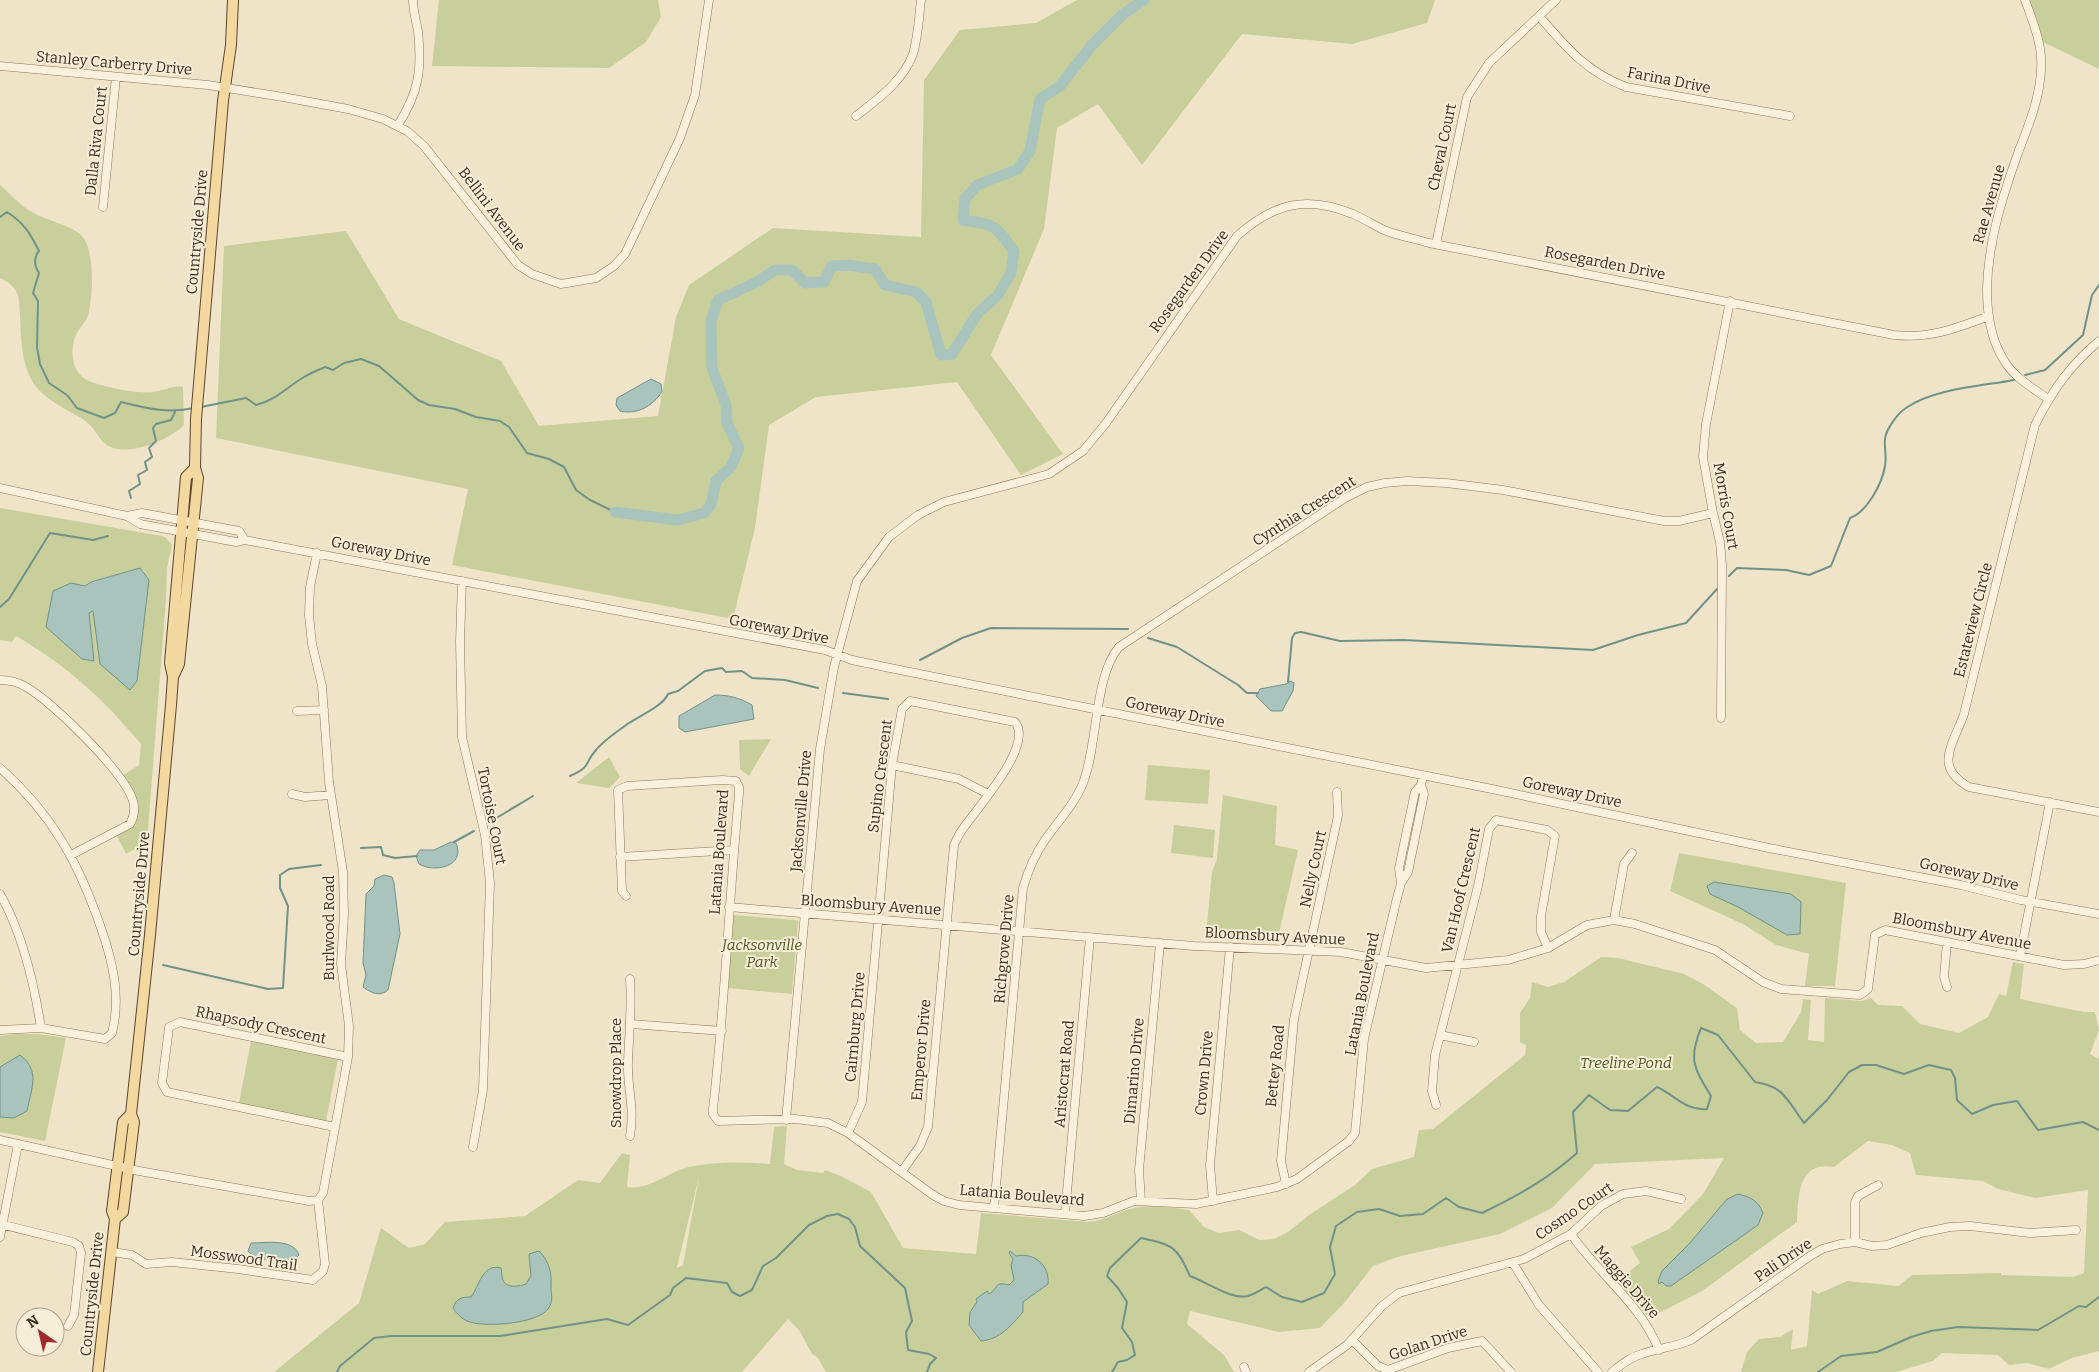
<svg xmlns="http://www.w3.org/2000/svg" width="2099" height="1372" viewBox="0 0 2099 1372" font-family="Bitter,serif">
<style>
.green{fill:#c9cf9b;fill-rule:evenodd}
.water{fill:#a9c4bc;stroke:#6f938a}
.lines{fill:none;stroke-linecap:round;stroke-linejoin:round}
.stream{stroke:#6f938a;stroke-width:2}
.river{stroke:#a9c4bc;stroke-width:11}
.minor-casing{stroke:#8d765c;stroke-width:9}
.major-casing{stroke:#5b4430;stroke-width:12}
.minor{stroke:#faf1dc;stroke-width:8}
.major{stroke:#f3d9a0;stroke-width:10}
.labels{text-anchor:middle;stroke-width:4;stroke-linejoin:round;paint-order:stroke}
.street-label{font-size:15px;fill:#3d2e20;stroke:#f7eed8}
.park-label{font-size:15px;font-style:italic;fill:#4d5a26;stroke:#f7eed8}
</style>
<rect width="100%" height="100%" fill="#f0e4c8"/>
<path class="green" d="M439,0H658L661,17L646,42L609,68L432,66Z
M1077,0H1435L1427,23L1352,44L1242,34L1142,165L1098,104L1057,128L1044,229L991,355L1063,454L1021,475L957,382L816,397L769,425L755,528L733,619L452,565L468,489L216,438L224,246L346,231L399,319L501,361L539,426L658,416L676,317L689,285L773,228L921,237L924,80L960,30L1036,23Z
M2027,0H2099V69L2043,42Z
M0,185C10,193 20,206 32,212C45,220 74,226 83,237C95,253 93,297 88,316C85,323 79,328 76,335C69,351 72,374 89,381C104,387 137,394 153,392C163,391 173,385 183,387L184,425C170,440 123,460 104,443C95,433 94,426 81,418C64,408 40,397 31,379C21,360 21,336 20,315C19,308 20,299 17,293C14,286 7,281 0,278Z
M0,508L162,536L166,538L172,545L167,568L166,600L147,842L126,854L117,836L135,824L138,802L122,776L139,765L141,744C102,698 69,667 16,636L12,642L0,640Z
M771,739L749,776L740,769L739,740Z
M609,757L620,777L609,788L576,783Z
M1148,765L1210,770L1208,804L1145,800Z
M1223,795L1277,806L1275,845L1298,850L1277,942L1211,938L1206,934L1212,872L1217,859Z
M1174,825L1215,830L1213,858L1171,853Z
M1679,853L1846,883L1835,986H1805L1809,954L1776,945L1743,924L1670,891Z
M733,915L796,920L798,922L792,994L728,988Z
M1601,957L1618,958L1684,974L1703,984L1737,1008L1740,1030L1756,1043L1783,1042L1801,1012L1803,999L1811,1000L1808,1040L1824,1042L1825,998L1862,1001L1871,998L1878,1005L1902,1006L1920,1024L1959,1033L1988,1017L1999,994L2006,996L2013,962L2024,964L2020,999L2084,1012H2095L2099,1030L2090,1054L2099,1059V1351L2072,1358L2049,1369L2028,1363L2009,1365L1998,1355L1942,1353L1933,1361L1896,1372H1741L1747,1352L1759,1339L1780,1337L1793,1329L1791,1350L1807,1346L1812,1290L1818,1294L1847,1281L1898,1286L1912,1275L2001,1273V1275L2073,1277L2084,1273L2088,1190L2035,1198L1998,1189L1983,1181L1916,1175L1910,1153L1892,1145L1868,1141L1834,1167C1798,1160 1798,1197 1797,1222L1702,1291L1649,1318L1616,1282L1640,1263L1631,1247L1669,1229L1703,1194L1724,1158L1595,1164L1552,1208L1500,1234L1397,1257L1373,1266L1345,1302L1320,1328L1279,1332L1190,1311L1187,1324L1224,1355L1234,1372H826L818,1358L812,1354L799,1330L788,1319L742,1372H274L359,1303L381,1228L409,1248L425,1244L445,1222L525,1216L578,1180L600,1183L622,1153L630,1155L627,1187C648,1191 668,1172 689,1167C716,1161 743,1162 770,1164L774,1127L787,1126L784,1164L797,1170L823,1173L825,1170L841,1176L871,1192L903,1248L976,1254L981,1213L1089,1222C1105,1220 1118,1212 1134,1208C1151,1204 1171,1208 1189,1210L1204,1227L1219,1233L1239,1230L1260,1240L1274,1239L1288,1232L1309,1215L1355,1185L1372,1169L1414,1157L1419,1130L1433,1129L1525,1055L1526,1045L1520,1042V1013L1530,998L1532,982L1548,987L1564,982ZM699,1177L683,1265L677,1268V1267Z
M14,1034H38L66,1038L45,1141L0,1132V1036Z
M251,1041L338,1059L326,1121L239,1103Z"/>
<path class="water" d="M651,379L661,384L662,392C652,406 638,415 620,411L616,405L617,398Z
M140,568L149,580L137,681L130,690L100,664L93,611L89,613L94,661L82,659L46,627L53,591L71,583L85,586L91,582Z
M1290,681L1294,683L1293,691L1282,711H1271L1256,696L1260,689L1286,684Z
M715,695C729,695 740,698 752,705L754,719L685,732L679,728V716Z
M451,842L456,843C466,867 434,873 419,864L416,856L420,850H434Z
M384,875L392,877L394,883L400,934L388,990C380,997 371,993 363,987L366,975L363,963L366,894L374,886L375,879Z
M1714,882L1791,894L1801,902L1800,934L1787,935L1738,907L1710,894L1707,886Z
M20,1055C41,1071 31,1089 27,1111L14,1118L0,1117V1067Z
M1738,1194C1750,1197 1758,1200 1763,1213L1758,1225L1671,1286H1666L1662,1282L1659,1284L1658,1281L1662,1271L1689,1244L1727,1199Z
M251,1243C266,1243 293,1238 299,1255C296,1258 294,1262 290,1263C285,1263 282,1261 278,1260C265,1258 257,1262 248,1251Z
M539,1251C549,1261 552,1273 551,1286C551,1295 554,1301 548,1309C537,1324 483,1328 467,1321C462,1319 455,1312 453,1308C456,1298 462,1297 471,1297C479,1287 482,1263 501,1268C502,1271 501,1273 502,1276C503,1289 517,1287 526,1284L531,1276L529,1254Z
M1010,1251L1016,1256C1035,1252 1050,1266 1048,1284L1023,1302V1312C1012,1325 999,1340 981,1341L969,1325L970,1312L977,1302L976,1299L987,1291L989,1294C999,1288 994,1281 1009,1285L1014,1280L1011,1265L1013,1259L1009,1253Z"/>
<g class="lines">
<path class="stream" d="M0,217L7,212C24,223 30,233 39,251C33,258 34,265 39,273L33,293L38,301L37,347L40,364L49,383L67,395L77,408L104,418L115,413L121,402C146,408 168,414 194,408
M2025,375L2045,370L2083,335L2092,295L2099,285
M201,407L246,398L256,405C276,400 287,387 304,377C311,373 318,370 325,367L333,370L344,363L361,359L379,366L418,400L429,405L455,409L476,417L500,421L509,427L527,453L549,459L564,467L576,490L590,500L615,512
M131,498L129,491L140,484L138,475L147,470L145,462L152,457L149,448L156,441L153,428L156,424L171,420L175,412
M1729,576L1737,568L1786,570L1809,575L1831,566L1850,518C1867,512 1882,484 1885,466C1887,457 1884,448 1885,439C1886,429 1898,413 1906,408C1932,389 1982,386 2014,380
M0,607L9,599L50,533L93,540L108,536
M1148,638L1177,647L1238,685L1247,693H1258
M920,660L962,638L991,628L1128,629
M1288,682L1292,638L1295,633L1301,632L1340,641L1404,640L1593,650L1638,635L1686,623L1717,589
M843,693L888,699
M570,776C593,766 583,764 596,750C604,740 619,730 629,723C641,715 663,706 668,694L678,691L705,671L722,668L726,672L742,671L752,678L785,680L818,688
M488,823L533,796
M454,842L474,831
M361,848L381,847L383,855L395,858L417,856
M163,965L268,989L283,988L288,906L280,888V875L289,869L321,865
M337,1372L340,1366L374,1338L391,1336H500L607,1319L628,1325L670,1295L673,1288L686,1278L727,1283L732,1292L740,1296L752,1290L763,1266L776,1258L809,1225L827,1216L838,1214L849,1219L855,1227L860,1246L905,1288L912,1321L906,1332L908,1350L929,1354L936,1358L930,1364L927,1372
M1112,1372L1118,1362L1127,1360L1135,1355L1132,1342L1122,1328L1127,1302L1118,1288L1107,1276L1110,1268L1141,1238C1174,1245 1176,1246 1190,1276C1207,1282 1231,1300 1248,1296C1255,1294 1261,1290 1266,1287L1282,1297L1302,1302L1324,1293L1335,1274L1330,1247L1336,1226L1357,1212L1379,1209L1400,1216L1423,1214L1446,1198L1459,1207L1482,1213C1517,1196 1548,1179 1577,1153L1573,1112L1589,1095L1610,1110L1628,1111L1657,1087C1675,1095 1685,1111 1707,1109L1711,1096C1694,1068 1688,1060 1701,1028L1718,1035L1755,1082C1784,1086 1787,1100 1804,1123L1827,1100L1849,1072L1862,1065H1876L1904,1074L1929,1065L1951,1070L1955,1078L1957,1100L1972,1114L1993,1105L2017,1101L2038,1130L2083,1122L2099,1130
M1818,1372L1841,1356L1877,1352L1911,1337L1931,1331L1958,1327L2038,1330L2079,1306L2086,1307L2099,1297"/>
<path class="river" d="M615,512L678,520L704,513L711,505L716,481L731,467L739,448L727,423L726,405L712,368L711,321L718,300L757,282L775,270H792L805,283L824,282L832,266L847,265L875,269L885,285L916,292L926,302L941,355L952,354L977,314L998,295L1011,273L1014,252C995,224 996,225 963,220L965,199L977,185L1018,169L1030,151L1040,99L1060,86L1093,44L1123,14L1144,0"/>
<g class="minor-casing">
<path id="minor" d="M2025,0C2033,22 2043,45 2041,70C2040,98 2028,127 2018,153C2002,198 1988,242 1987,289C1987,314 1991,341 2005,362C2015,378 2033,388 2048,399
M1539,16C1567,48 1585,71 1626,87L1790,116
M0,66L208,85L283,97L348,109L383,119L407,131L424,146L518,265L532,274L561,284L596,278L614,266L625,254L680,138L695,95L709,0
M856,116C878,99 904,80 913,54C918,37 919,17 921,0
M398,125C419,92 422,70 418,31C416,21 413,10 413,0
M103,207L116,77
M1436,244L1467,97L1489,63L1556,0
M2099,341C2070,365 2052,391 2035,425L1964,714C1953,745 1933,767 1969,787L2099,812
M0,488L127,516L140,524L236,542L245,540L825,650L852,660L890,668L1492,789L1769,848L1961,885L2021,900L2099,914
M127,516L142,513L239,531L245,540
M462,581L460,642L462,737L485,835L490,883L483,1090L473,1147
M0,680C9,680 18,682 26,687C52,701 125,773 133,801C135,808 134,817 130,824L71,855
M297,711L324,710
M1721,718L1722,565L1720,542L1713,513L1703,457L1706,424L1730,301
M892,765L959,779L988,794
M0,768C52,814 79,863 101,928C113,962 121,997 112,1033L105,1039L41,1028L0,1030
M292,794L305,797L330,795
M620,857L734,850
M1401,883L1399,868L1415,792L1421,785
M0,894C23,934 34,983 41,1028
M626,896L622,891L618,790L627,786L722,780L736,781L739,787V794C729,899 725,1004 713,1109V1114L718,1121L795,1119L828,1123L848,1133L933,1195L944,1201L959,1205L1084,1216L1103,1213L1134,1201L1196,1204L1277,1187L1297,1179L1349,1141L1355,1133L1364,1039L1396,902L1401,883L1408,872L1424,794L1421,785L1423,776
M729,907L1194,946L1341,952L1426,968L1508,960L1548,948L1587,925L1614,920L1635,924L1715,950L1763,982L1781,989L1860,995L1868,989L1875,935L1885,930L2064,965L2084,964L2099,960
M1614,920L1624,864L1632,853
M2020,956L2050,802
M630,979C632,1007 629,1034 628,1062C627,1089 635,1106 630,1136
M1947,987L1944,977L1947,942
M631,1024L722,1031
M1440,1035L1474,1042
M1436,1105L1432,1091L1435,1055L1478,886L1489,829L1496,820L1547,830L1555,836L1541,916V932L1548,948
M786,1120L820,749L834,667L857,581L889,537L918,515L944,502L1049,474L1083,451L1106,423L1237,236C1274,203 1307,195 1353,214C1364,219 1374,225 1384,230C1398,236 1414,238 1429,243L1894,335C1929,339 1957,328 1989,316
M335,1127L167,1092L162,1083L169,1027L180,1022L348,1057
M848,1133L862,1102L892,765L902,709L910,701L1015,722C1035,746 974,811 960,833L954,845L928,1127L920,1146L902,1171
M0,1140L139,1171L309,1201L318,1200L323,1193L348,1057L349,1026L341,964L344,914L343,872L329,782L322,686L312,644L309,615L310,587L317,553
M1286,1184L1281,1161L1294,1019L1338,816L1337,792
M1141,1201L1139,1170L1160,943
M1213,1201L1210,1165L1230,947
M994,1208L1023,888C1028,871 1035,854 1045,840C1058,821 1075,804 1083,783C1098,745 1094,676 1119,647L1345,498L1367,487L1385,483L1407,481L1446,483L1503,490L1664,521H1679L1713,513
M1065,1214L1090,937
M0,1224L73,1242L79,1246L81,1253L74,1315L68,1326
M1571,1234C1598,1274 1641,1304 1659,1350
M0,1237L18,1144
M1855,1242V1202L1858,1196L1878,1185
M112,1252L132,1255L146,1264L172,1262L238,1269L313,1280L323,1271L325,1264L318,1200
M1513,1263L1539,1305L1598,1372
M1352,1340L1378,1366L1388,1370L1448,1348L1482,1341L1511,1372
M1244,1367L1246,1372
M1309,1372L1347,1345L1382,1306L1399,1293L1524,1259L1571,1234L1601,1206L1623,1194L1646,1191L1681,1199
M1612,1372C1621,1365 1630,1357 1642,1354C1658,1348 1675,1347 1691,1340L1810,1256L1822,1249L1840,1244L1855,1242L1872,1246L1887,1245L1921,1233L1950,1227L1970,1226L2030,1233L2076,1230"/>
</g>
<g class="major-casing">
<path id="major" d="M173,677L179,664L198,478L195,468L196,419L223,101L231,45L233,0
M115,1219L123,1212L134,1122L131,1114L150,935L171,705L173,677L170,663L186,477L195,468
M98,1372L115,1219L112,1211L123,1122L131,1114"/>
</g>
<use href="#minor" class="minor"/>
<use href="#major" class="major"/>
</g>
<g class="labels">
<g class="street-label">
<text transform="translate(114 63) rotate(5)" y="5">Stanley Carberry Drive</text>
<text transform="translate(1669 80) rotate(11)" y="5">Farina Drive</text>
<text transform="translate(96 141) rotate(-84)" y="5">Dalla Riva Court</text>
<text transform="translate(1442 147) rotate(-78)" y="5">Cheval Court</text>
<text transform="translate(1989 204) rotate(-74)" y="5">Rae Avenue</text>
<text transform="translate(492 209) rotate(53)" y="5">Bellini Avenue</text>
<text transform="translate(197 232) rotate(-85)" y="5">Countryside Drive</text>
<text transform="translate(1605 263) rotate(11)" y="5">Rosegarden Drive</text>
<text transform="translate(1189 281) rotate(-54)" y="5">Rosegarden Drive</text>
<text transform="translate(1726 506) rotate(80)" y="5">Morris Court</text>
<text transform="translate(1304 511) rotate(-32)" y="5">Cynthia Crescent</text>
<text transform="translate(381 551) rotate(11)" y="5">Goreway Drive</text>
<text transform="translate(1973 620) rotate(-76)" y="5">Estateview Circle</text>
<text transform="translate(779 629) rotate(11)" y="5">Goreway Drive</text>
<text transform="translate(1175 712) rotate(12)" y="5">Goreway Drive</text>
<text transform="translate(880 776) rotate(-83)" y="5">Supino Crescent</text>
<text transform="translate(1572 792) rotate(12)" y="5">Goreway Drive</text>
<text transform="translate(801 811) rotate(-85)" y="5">Jacksonville Drive</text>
<text transform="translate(492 816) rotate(79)" y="5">Tortoise Court</text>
<text transform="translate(719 852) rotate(-86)" y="5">Latania Boulevard</text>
<text transform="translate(1313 869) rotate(-78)" y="5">Nelly Court</text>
<text transform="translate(1969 874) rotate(13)" y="5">Goreway Drive</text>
<text transform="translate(1461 890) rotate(-77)" y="5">Van Hoof Crescent</text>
<text transform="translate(139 894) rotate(-85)" y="5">Countryside Drive</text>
<text transform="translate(871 905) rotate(4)" y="5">Bloomsbury Avenue</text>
<text transform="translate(329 928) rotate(-90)" y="5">Burlwood Road</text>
<text transform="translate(1962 931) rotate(11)" y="5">Bloomsbury Avenue</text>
<text transform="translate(1275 936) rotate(3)" y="5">Bloomsbury Avenue</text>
<text transform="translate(1004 949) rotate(-85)" y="5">Richgrove Drive</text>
<text transform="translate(1362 994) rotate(-79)" y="5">Latania Boulevard</text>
<text transform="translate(261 1025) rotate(12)" y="5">Rhapsody Crescent</text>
<text transform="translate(855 1027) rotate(-85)" y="5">Cairnburg Drive</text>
<text transform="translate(921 1050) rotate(-85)" y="5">Emperor Drive</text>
<text transform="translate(1275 1066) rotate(-84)" y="5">Bettey Road</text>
<text transform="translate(1134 1071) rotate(-85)" y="5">Dimarino Drive</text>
<text transform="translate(616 1073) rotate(-90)" y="5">Snowdrop Place</text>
<text transform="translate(1204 1073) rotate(-85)" y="5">Crown Drive</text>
<text transform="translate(1064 1074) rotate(-85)" y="5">Aristocrat Road</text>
<text transform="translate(1022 1195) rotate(5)" y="5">Latania Boulevard</text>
<text transform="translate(1574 1211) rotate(-34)" y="5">Cosmo Court</text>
<text transform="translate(244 1258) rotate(8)" y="5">Mosswood Trail</text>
<text transform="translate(1783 1260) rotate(-34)" y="5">Pali Drive</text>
<text transform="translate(1627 1282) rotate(49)" y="5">Maggie Drive</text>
<text transform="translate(92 1294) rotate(-84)" y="5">Countryside Drive</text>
<text transform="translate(1428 1343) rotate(-18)" y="5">Golan Drive</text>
</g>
<g class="park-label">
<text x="762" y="950">Jacksonville<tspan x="762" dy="17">Park</tspan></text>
<text x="1626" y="1068">Treeline Pond</text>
</g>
</g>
<g transform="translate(40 1332) rotate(326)"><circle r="24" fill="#f7eed8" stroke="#ada18e"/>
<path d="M0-4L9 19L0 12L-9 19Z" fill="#9e2a2b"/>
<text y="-8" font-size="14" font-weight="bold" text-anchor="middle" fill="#3d2e20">N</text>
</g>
</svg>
